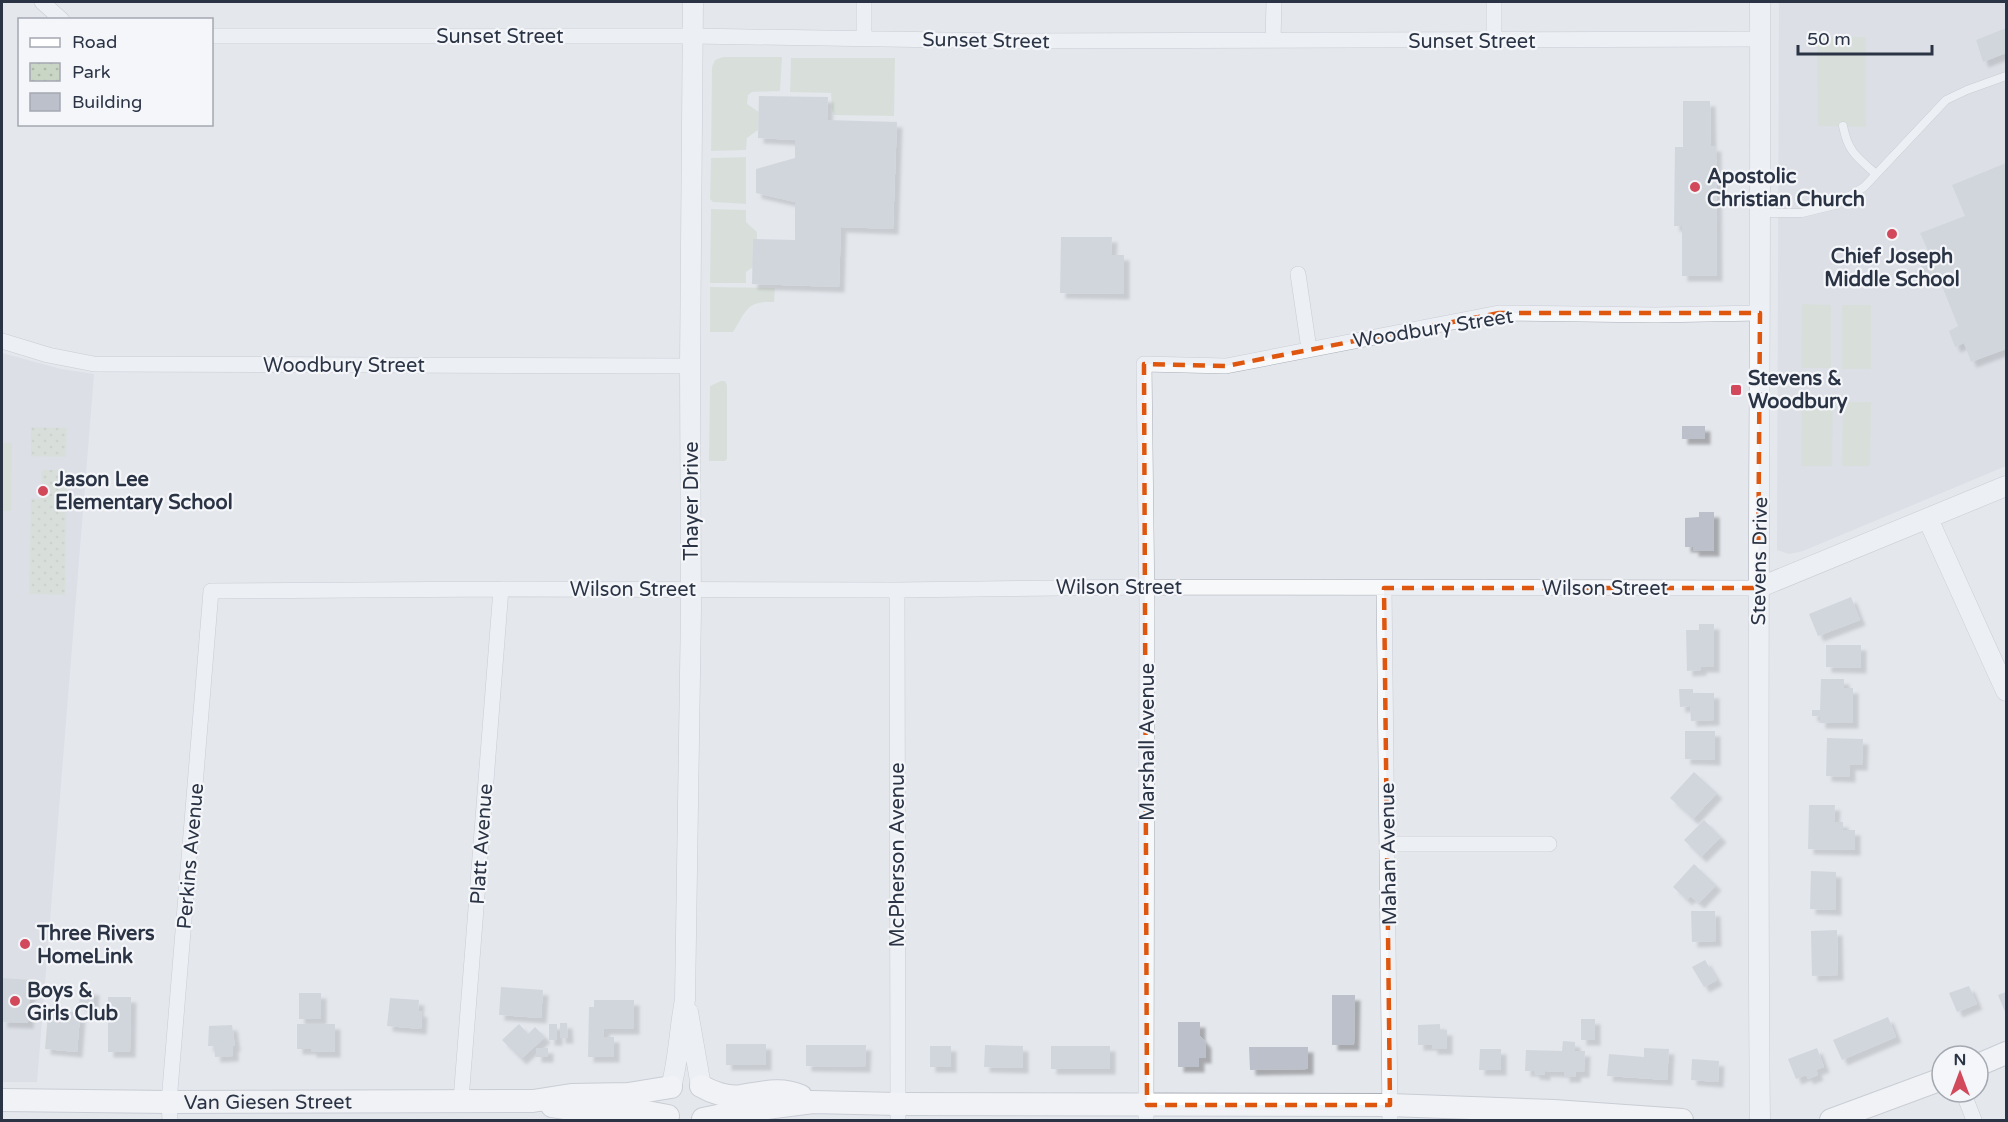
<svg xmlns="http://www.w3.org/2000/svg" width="2008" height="1122" viewBox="0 0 2008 1122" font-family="'Varela Round',sans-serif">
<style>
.built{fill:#d2d6de}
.grass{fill:#c9d6c5}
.park{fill:url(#park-dots)}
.building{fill:#bbc0ca;filter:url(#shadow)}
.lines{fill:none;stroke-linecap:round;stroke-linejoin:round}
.service-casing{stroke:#a9aeb7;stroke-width:9}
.minor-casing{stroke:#a9aeb7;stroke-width:16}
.tertiary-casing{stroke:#a9aeb7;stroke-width:21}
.secondary-casing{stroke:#a9aeb7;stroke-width:24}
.service{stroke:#f7f8fa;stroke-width:8}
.minor{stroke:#f7f8fa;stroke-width:15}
.tertiary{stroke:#f7f8fa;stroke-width:20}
.secondary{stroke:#fff;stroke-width:22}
.marked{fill:none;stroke:#df570f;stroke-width:4.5;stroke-dasharray:12 8;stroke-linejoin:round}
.poi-dot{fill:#d1495b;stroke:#f4f6f9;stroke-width:2}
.labels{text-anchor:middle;stroke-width:4.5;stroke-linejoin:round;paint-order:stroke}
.street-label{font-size:20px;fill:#2b3445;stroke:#f4f6f9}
.poi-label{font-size:20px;font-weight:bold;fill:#2b3445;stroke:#f4f6f9;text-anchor:start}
</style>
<defs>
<pattern id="park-dots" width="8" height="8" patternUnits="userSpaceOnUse" patternTransform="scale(1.5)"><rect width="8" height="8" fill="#c9d6c5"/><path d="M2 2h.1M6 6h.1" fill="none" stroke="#adb8ab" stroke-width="1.8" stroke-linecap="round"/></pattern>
<filter id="shadow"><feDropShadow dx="5.5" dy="5.5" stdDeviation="1.5" flood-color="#0004"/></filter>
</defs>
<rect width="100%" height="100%" fill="#e4e7ec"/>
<path class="built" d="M1779,2H2006V466L1803,551L1789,554L1777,550Z
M2,353L61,369L94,374L37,1082H2Z"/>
<path class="grass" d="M1817,37H1866V127L1818,126Z
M723,57H782L780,91L752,92L748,95L747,104L759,112L758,130L747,138L746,150L711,151L712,67L715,60Z
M791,58H895L894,116L834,115L832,110L831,93L790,92Z
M746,157V204L713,202L710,199L711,158Z
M711,209L746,210V222L757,232V239H753V267L746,272V283H710Z
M710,287L775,288L774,302C746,301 747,310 733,332H710Z
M1802,304L1831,305V368H1801Z
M1842,305H1871V369H1842Z
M721,381H725L727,385V459L725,461H709L710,386Z
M1802,402H1833L1832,466H1801Z
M1843,402H1871L1870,466H1842Z
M2,443H12L11,511H2Z"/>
<path class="park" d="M31,427L67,428L66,457L31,456Z
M42,470H67L65,595L29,594L31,499H41Z"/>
<path class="building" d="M2006,28V53L1983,62L1976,40Z
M759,96L828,97L827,120L897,122L893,229L841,227L839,287L752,284L753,239L795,240V202L756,193V169L795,158V140L758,138Z
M1683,101H1710L1711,146H1716L1717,276H1682V226H1674L1675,147H1683Z
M2006,163V349L1971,362L1964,343L1955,347L1949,331L1958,326L1936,271L1925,276L1919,259L1930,255L1920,233L1965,216L1952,185Z
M1061,237H1112L1111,255H1124V294L1060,293Z
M1682,426H1705V439H1682Z
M1699,512H1714V551H1693V547H1685V518L1699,517Z
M1851,597L1860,620L1818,636L1809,614Z
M1699,624H1714V667H1701V670L1687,671L1686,630H1699Z
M1826,645H1861V668L1826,667Z
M1821,679H1844V688H1853V723H1820V716H1812V710H1820Z
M1679,689H1693V693H1714V720L1691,721L1690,706L1680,707Z
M1685,731H1715V760L1685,759Z
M1827,738L1863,739L1862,765H1850V777L1826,776Z
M1694,772L1717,793L1693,819L1670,798Z
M1809,805H1835L1834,822H1843V830H1855V850L1808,849Z
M1704,820L1721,837L1701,857L1684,840Z
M1694,864L1716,885L1699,903L1690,896L1687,900L1673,887Z
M1811,871L1836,872V910L1810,909Z
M1691,911H1715L1716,941L1692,942Z
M1837,930L1838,975L1812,976L1811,931Z
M1705,960L1717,980L1704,987L1692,967Z
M2,978L31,980L28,1023L2,1022Z
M1969,986L1977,1004L1957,1012L1949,993Z
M501,987L543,990L541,1018L499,1015Z
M81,988L94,990L93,1007L79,1005Z
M2006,992V1014L1998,995Z
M299,993H321V1019H299Z
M1332,995H1355L1354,1045H1332Z
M108,997H131L130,1052H108Z
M390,998L419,1000L418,1011L422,1012L421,1029L387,1026Z
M594,1000H634V1029H604L603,1037H614V1057H588L589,1007H594Z
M59,1010L75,1012V1015L80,1016L77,1052L45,1049L48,1014L58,1015Z
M1888,1017L1896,1037L1842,1060L1833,1040Z
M1581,1019H1595V1040H1581Z
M1178,1022H1200V1036L1206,1043V1058H1199V1067H1178Z
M560,1023H567L568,1038H560Z
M297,1024H335V1052H311V1049H297Z
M519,1024L528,1034L535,1027L545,1037L521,1059L502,1040Z
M549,1024H557V1040H549Z
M1440,1024V1030H1447V1049H1432V1045H1418V1025Z
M232,1025L235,1046H233V1056L215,1057L214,1046H208L209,1026Z
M1563,1041L1575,1042V1051H1585L1584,1072H1576L1575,1077H1564V1072L1545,1071V1075L1534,1074V1071H1525L1526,1050L1562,1051Z
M726,1044H766V1065H726Z
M806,1045H866L865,1067L806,1066Z
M985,1045L1023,1046V1068L984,1067Z
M930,1046H951V1067H930Z
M1051,1046H1110V1069H1051Z
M1249,1047H1308V1069L1250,1070Z
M536,1048H548V1057H536Z
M1644,1048L1669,1049L1667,1080L1607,1076L1609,1054L1644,1057Z
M1817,1048L1824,1067L1816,1070L1818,1075L1808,1079L1806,1075L1796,1079L1788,1059Z
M1480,1049H1501V1070H1479Z
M1692,1059L1719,1061L1718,1082L1691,1080Z"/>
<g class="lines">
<g class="service-casing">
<path id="service" d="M1843,126C1848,152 1857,157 1876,174
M1762,213H1802L1835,205L1864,187L1946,100L1967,90L2006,76"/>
</g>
<g class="minor-casing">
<path id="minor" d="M42,2L62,20
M212,36H693L1007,41L1761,39
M864,38V2
M1273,40L1274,2
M1494,41V2
M1298,274L1309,349
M2,341L48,355L94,364L690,366
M1384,588L1390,1120
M897,590L898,1120
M1387,844H1549
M1963,1092L1974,1120
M461,1100L501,589
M170,1120L169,1102L211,591L501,589L897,590L1147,587L1758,588
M1146,1120L1147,607L1144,364L1226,366L1499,313L1655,315L1760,313"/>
</g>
<g class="tertiary-casing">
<path id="tertiary" d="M1928,519L2006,691
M1758,588L2006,486
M688,1012L701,1086
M671,1087C679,1059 679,1030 685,1000L691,609L690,366L693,2
M1760,1120C1756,747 1761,375 1760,2"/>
</g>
<g class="secondary-casing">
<g id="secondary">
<path d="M1978,1065L2006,1053"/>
<path d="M701,1086C711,1092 728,1098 741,1096C762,1093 780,1087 801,1096"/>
<path id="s1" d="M2,1100L169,1102L533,1101L571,1095L628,1094L671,1087"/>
<path d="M552,1106L585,1111L636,1110L668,1116"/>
<path d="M703,1119L737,1112L813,1102L897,1104L1390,1105L1554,1111L1682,1120"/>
<path d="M1831,1120L1942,1079"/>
</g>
</g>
<use href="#service" class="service"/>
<use href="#minor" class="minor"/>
<use href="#tertiary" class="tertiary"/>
<use href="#secondary" class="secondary"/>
</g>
<path d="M0 0H2008V1122H0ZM1499,313H1760L1758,588H1384L1390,1105H1147L1144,364L1226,366Z" fill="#e4e7ec" fill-opacity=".55" fill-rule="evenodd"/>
<path class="marked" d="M1499,313H1760L1758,588H1384L1390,1105H1147L1144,364L1226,366Z"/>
<g class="poi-dot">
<circle cx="1695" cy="187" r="6"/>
<circle cx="1892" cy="234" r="6"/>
<rect x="1730" y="384" width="12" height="12" rx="3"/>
<circle cx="43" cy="491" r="6"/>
<circle cx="25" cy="944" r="6"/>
<circle cx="15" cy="1001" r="6"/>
</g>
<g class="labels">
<g class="street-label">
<text x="500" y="43">Sunset Street</text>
<text transform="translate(986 40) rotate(1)" y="7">Sunset Street</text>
<text x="1472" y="48">Sunset Street</text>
<text transform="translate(1433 328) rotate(-9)" y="7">Woodbury Street</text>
<text x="344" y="372">Woodbury Street</text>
<text transform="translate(691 501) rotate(-90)" y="7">Thayer Drive</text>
<text transform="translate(1759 561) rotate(-89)" y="7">Stevens Drive</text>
<text x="1119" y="594">Wilson Street</text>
<text x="1605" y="595">Wilson Street</text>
<text x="633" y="596">Wilson Street</text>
<text transform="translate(1147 742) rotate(-90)" y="7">Marshall Avenue</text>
<text transform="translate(481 844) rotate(-86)" y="7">Platt Avenue</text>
<text transform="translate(1388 854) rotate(-91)" y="7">Mahan Avenue</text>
<text transform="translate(897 855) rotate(-90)" y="7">McPherson Avenue</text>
<text transform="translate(190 856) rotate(-85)" y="7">Perkins Avenue</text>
<text dy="7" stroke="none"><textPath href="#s1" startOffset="266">Van Giesen Street</textPath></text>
</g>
<g class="poi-label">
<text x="1707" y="183">Apostolic<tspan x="1707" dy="23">Christian Church</tspan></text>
<text x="1892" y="263" text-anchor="middle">Chief Joseph<tspan x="1892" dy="23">Middle School</tspan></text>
<text x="1748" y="385">Stevens &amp;<tspan x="1748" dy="23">Woodbury</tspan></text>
<text x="55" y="486">Jason Lee<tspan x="55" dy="23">Elementary School</tspan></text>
<text x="37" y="940">Three Rivers<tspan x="37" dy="23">HomeLink</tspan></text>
<text x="27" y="997">Boys &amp;<tspan x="27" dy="23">Girls Club</tspan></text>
</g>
</g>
<rect width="2008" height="1122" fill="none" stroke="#2b3445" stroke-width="6"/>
<rect x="18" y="18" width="195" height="108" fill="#f4f6f9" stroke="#a4a8b1" stroke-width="1.5"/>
<rect x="30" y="38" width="30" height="9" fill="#ffffff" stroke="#a4a8b1" stroke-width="1.5"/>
<text x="72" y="48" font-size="18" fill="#2b3445">Road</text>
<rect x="30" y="63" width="30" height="18" fill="url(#park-dots)" stroke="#a4a8b1" stroke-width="1.5"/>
<text x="72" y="78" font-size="18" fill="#2b3445">Park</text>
<rect x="30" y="93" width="30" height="18" fill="#bbc0ca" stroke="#a4a8b1" stroke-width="1.5"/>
<text x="72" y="108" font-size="18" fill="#2b3445">Building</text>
<g transform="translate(1960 1074)"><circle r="28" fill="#f4f6f9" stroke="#a4a8b1" stroke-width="1.5"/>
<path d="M0-4.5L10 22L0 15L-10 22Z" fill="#d1495b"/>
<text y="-9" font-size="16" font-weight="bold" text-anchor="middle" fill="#2b3445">N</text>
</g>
<path d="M1798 45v9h134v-9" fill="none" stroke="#2b3445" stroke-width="3"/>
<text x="1807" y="45" font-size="18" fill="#2b3445" stroke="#f4f6f9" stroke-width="4.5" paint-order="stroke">50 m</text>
</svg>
